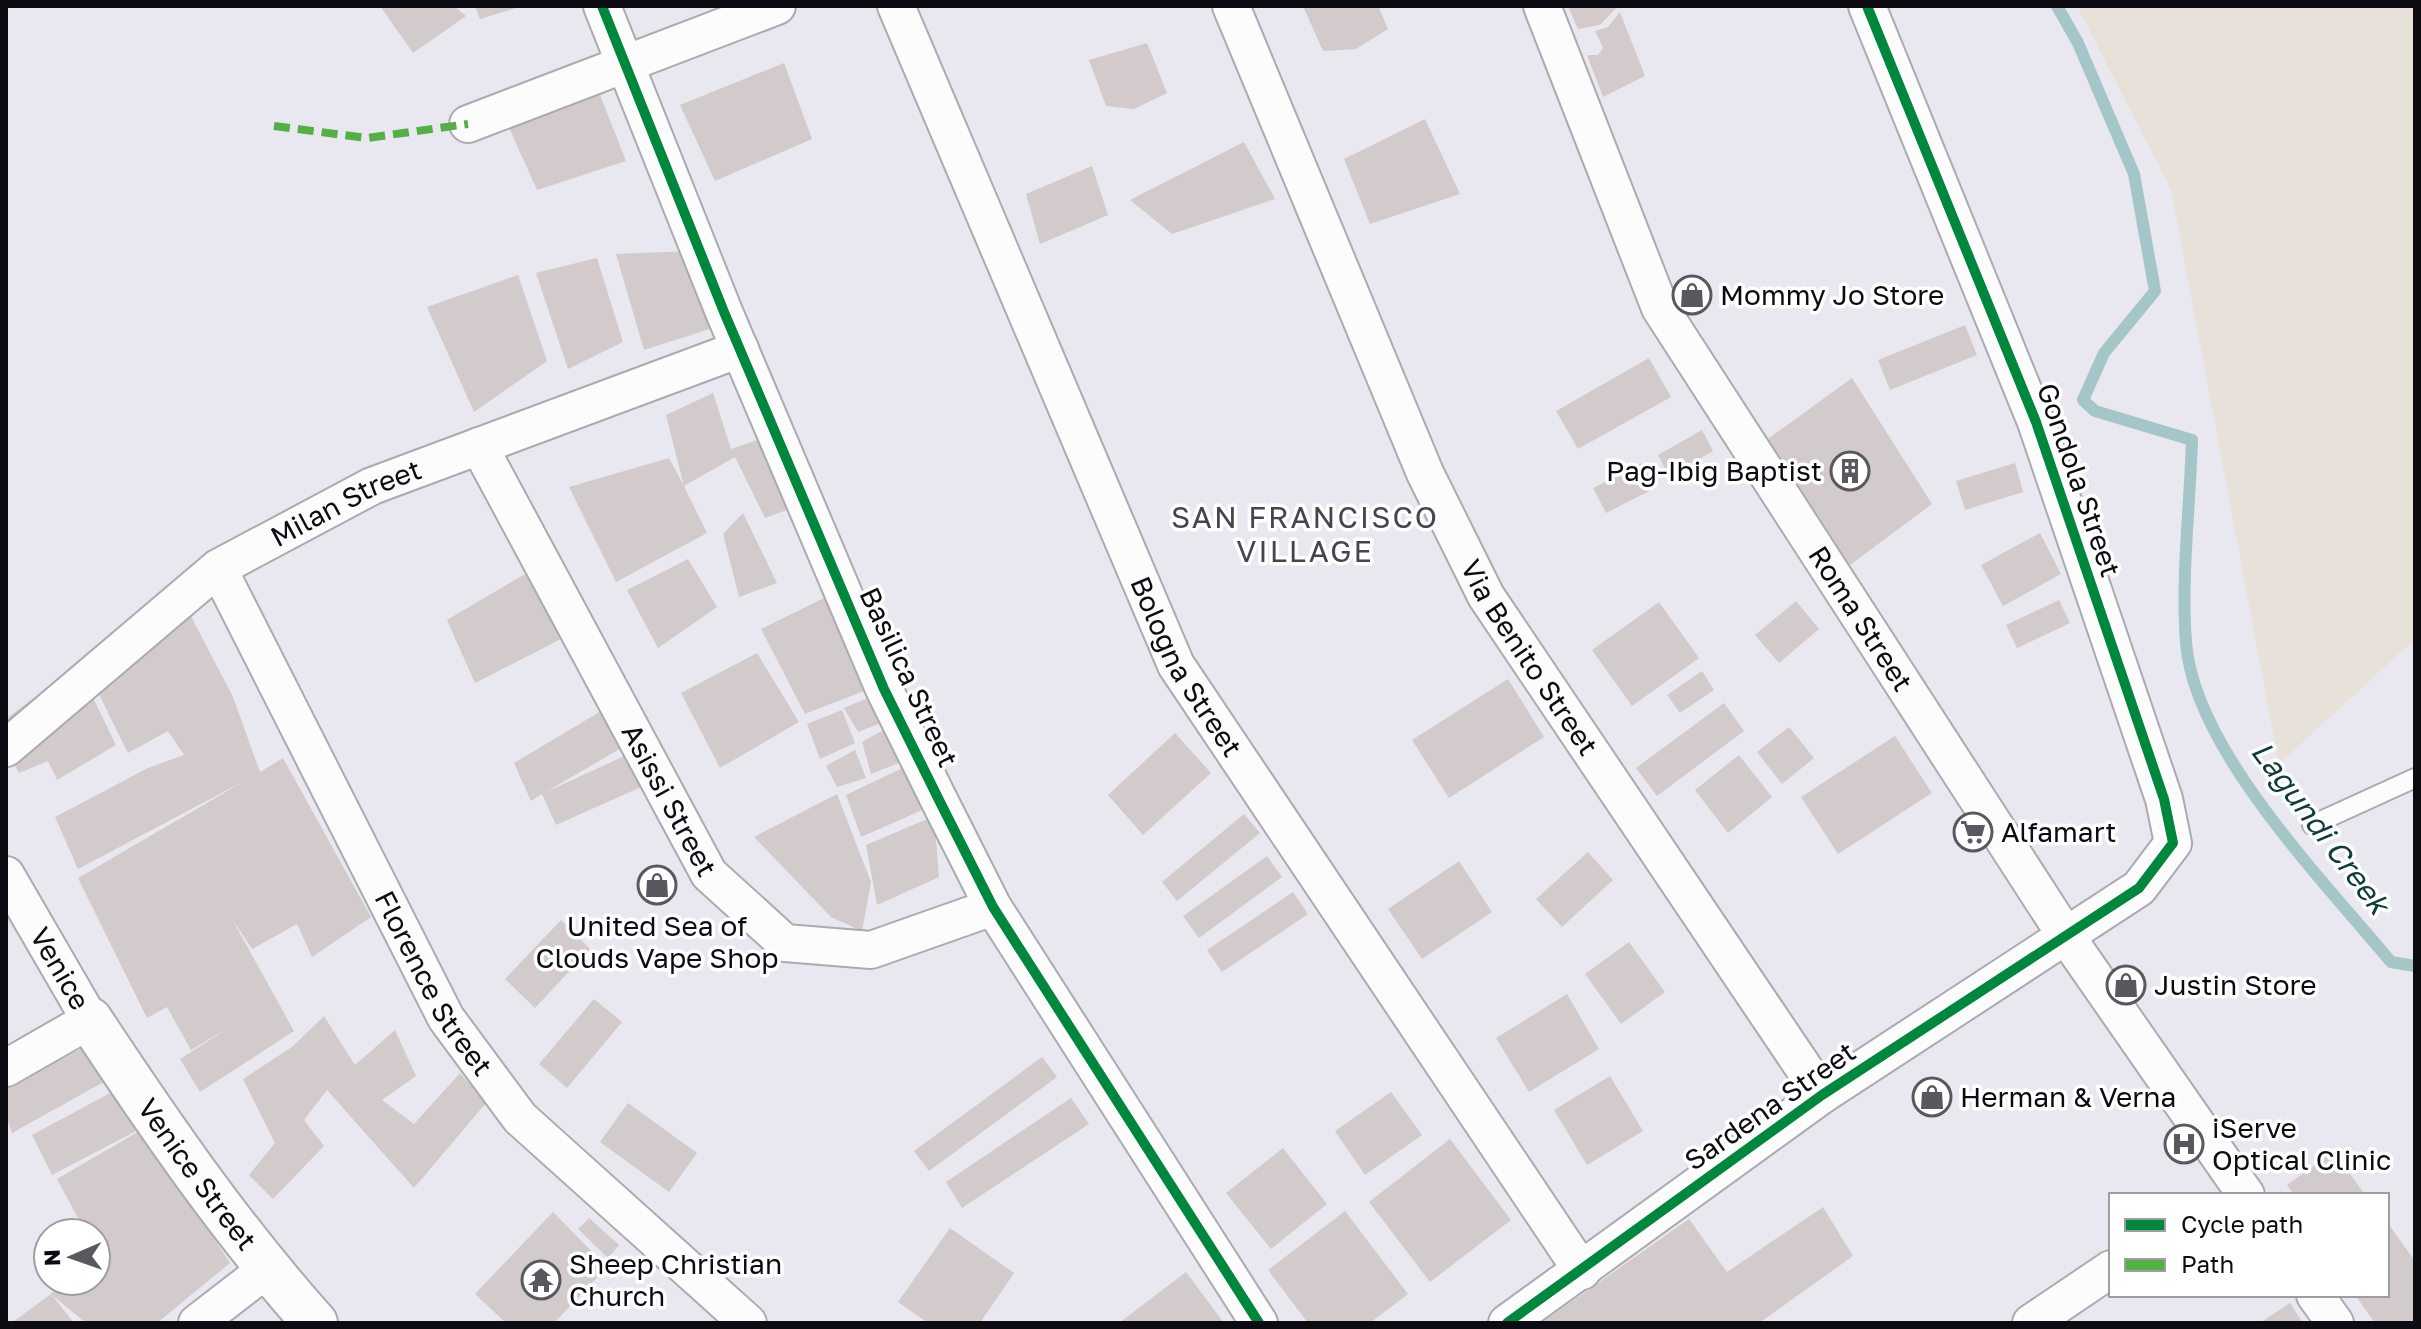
<svg xmlns="http://www.w3.org/2000/svg" width="2421" height="1329" viewBox="0 0 2421 1329" font-family="'Golos Text',sans-serif">
<style>
.industrial{fill:#e8e1d9}
.lines{fill:none;stroke-linecap:round;stroke-linejoin:round}
.stream{stroke:#a4c6c8;stroke-width:12}
.building{fill:#d2cacb}
.service-casing{stroke:#abaab0;stroke-width:22}
.minor-casing{stroke:#abaab0;stroke-width:40}
.tertiary-casing{stroke:#abaab0;stroke-width:48}
.service{stroke:#fcfcfd;stroke-width:18}
.minor{stroke:#fcfcfd;stroke-width:36}
.tertiary{stroke:#fcfcfd;stroke-width:44}
.quiet{stroke:#54b044;stroke-width:8;stroke-dasharray:16 8;stroke-linecap:butt}
.cycleway-casing{stroke:#fff;stroke-width:15}
.cycleway{stroke:#00873e;stroke-width:10}
.labels{text-anchor:middle;stroke-width:7;stroke-linejoin:round;paint-order:stroke}
.poi-label{font-size:28px;fill:#0c0b11;stroke:#fff;text-anchor:start}
.street-label{font-size:28px;fill:#0c0b11;stroke:#fff}
.neighbourhood-label{font-size:30px;letter-spacing:2px;fill:#464451;stroke:#fff}
.water-label{font-size:30px;font-style:italic;fill:#0e3c3d;stroke:#fff}
</style>
<rect width="100%" height="100%" fill="#e9e8f0"/>
<path class="industrial" d="M2077,6H2415V639L2279,764L2171,190Z"/>
<g class="lines">
<path class="stream" d="M2057,6L2078,43L2134,174L2155,291L2104,353L2083,400L2095,411L2192,440C2190,505 2181,579 2186,642C2193,748 2324,881 2391,962L2415,966"/>
</g>
<path class="building" d="M380,6H454L466,16L413,53Z
M475,6H519V7L480,19Z
M1303,6H1378L1388,29L1356,49L1323,51Z
M1568,6H1618L1600,25L1578,29Z
M1620,12L1645,76L1603,97L1587,55H1598L1603,48L1595,31L1608,27Z
M1147,43L1167,93L1134,109L1106,106L1089,60Z
M784,63L812,139L715,181L680,105Z
M597,87L626,161L537,190L506,121Z
M1425,119L1460,194L1370,224L1344,159Z
M1244,142L1275,199L1172,234L1130,200Z
M1092,166L1108,215L1040,244L1026,194Z
M691,251L722,325L644,350L616,254Z
M597,258L623,342L568,369L536,273Z
M518,275L547,361L474,412L427,307Z
M1965,325L1977,355L1890,390L1878,360Z
M1649,358L1671,397L1578,449L1556,411Z
M1852,378L1932,504L1850,565L1768,439Z
M713,393L731,449L775,434L795,507L765,518L735,457L684,486L707,533L616,582L569,487L669,458L684,486L666,415Z
M1702,430L1713,451L1669,476L1658,455Z
M1642,463L1655,488L1606,513L1593,488Z
M2015,463L2023,492L1965,510L1956,481Z
M743,513L777,583L739,597L723,534Z
M2040,533L2061,574L2003,606L1981,565Z
M688,559L717,607L658,648L627,590Z
M525,574L563,638L475,683L447,620Z
M826,597L869,689L805,714L761,629Z
M2059,600L2070,623L2017,648L2006,625Z
M183,601L233,697L260,772L283,758L371,917L312,957L297,924L252,949L232,919L294,1031L200,1092L180,1059L230,1027L191,1050L167,1007L147,1018L78,878L248,779L78,869L55,817L148,768L184,755L168,731L128,753L82,660Z
M1796,601L1819,629L1779,663L1755,635Z
M1659,602L1699,658L1632,706L1592,650Z
M757,653L799,722L720,768L681,693Z
M77,665L116,745L57,780L48,761L19,773L6,749V719Z
M1702,671L1714,690L1680,713L1667,695Z
M1508,679L1544,737L1449,798L1412,740Z
M875,695L886,721L858,732L844,708Z
M1724,703L1744,731L1657,796L1636,768Z
M608,707L628,744L546,792L631,753L650,783L556,825L542,794L531,801L514,763Z
M842,710L855,743L820,759L807,724Z
M1789,727L1814,758L1782,784L1757,752Z
M887,728L904,761L871,774L862,742Z
M1175,733L1211,773L1143,835L1108,795Z
M1895,736L1932,793L1838,854L1801,797Z
M855,750L866,778L837,787L826,766Z
M1739,755L1772,797L1728,833L1695,790Z
M915,762L936,804L861,837L846,795Z
M837,794L871,882L862,931L831,917L754,837Z
M1244,814L1260,833L1177,901L1162,882Z
M934,816L939,877L877,905L866,845Z
M1588,852L1613,880L1562,927L1536,899Z
M1267,856L1282,877L1199,938L1183,916Z
M1459,861L1492,912L1422,959L1388,909Z
M660,875L668,888L655,896L646,883Z
M1293,892L1308,914L1222,972L1207,950Z
M561,920L590,949L535,1008L505,979Z
M1629,942L1665,992L1621,1024L1585,974Z
M1567,994L1599,1049L1529,1092L1496,1038Z
M594,999L622,1022L567,1088L539,1064Z
M324,1016L355,1065L395,1030L416,1076L382,1100L414,1124L460,1073L486,1103L414,1188L327,1090L304,1120L324,1146L273,1199L249,1175L275,1143L243,1079L292,1047Z
M94,1042L109,1079L12,1133L6,1116V1088Z
M1042,1057L1057,1077L929,1171L914,1151Z
M1610,1076L1643,1131L1587,1165L1554,1110Z
M114,1091L138,1130L52,1175L32,1135Z
M1391,1092L1422,1135L1365,1175L1335,1131Z
M1071,1098L1089,1124L962,1208L946,1182Z
M628,1103L697,1153L669,1192L600,1142Z
M143,1129L230,1263L157,1323H86L51,1294L62,1281H96V1233H86L57,1179Z
M1450,1139L1511,1220L1430,1282L1369,1202Z
M1283,1148L1327,1204L1271,1249L1226,1193Z
M2334,1151L2365,1195H2294L2287,1185Z
M1823,1207L1853,1256L1759,1323H1541L1689,1219L1727,1272Z
M1345,1211L1408,1294L1370,1323H1308L1268,1270Z
M553,1212L607,1267L554,1323H506L475,1294Z
M589,1218L619,1245L608,1258L578,1229Z
M2387,1222L2415,1261V1323H2375L2355,1295H2387Z
M950,1228L1014,1273L980,1323H928L898,1302Z
M1186,1272L1224,1323H1119Z
M51,1294L74,1323L14,1321Z
M2290,1303L2303,1323H2260Z"/>
<g class="lines">
<g class="service-casing">
<path id="service" d="M2312,825L2415,778"/>
</g>
<g class="minor-casing">
<g id="minor">
<path d="M602,6L724,312L884,689L940,802L993,907L1259,1323"/>
<path id="s1" d="M896,6L1176,665L1582,1271"/>
<path id="s2" d="M1231,6L1425,473L1486,596L1822,1095"/>
<path id="s3" d="M1542,6L1660,308L2066,936L2246,1195"/>
<path d="M468,124L777,6"/>
<path id="s4" d="M479,446L709,874L785,943L871,950L993,907"/>
<path id="s5" d="M218,568L446,1018L520,1118L748,1323"/>
<path id="s6" d="M6,748L218,568L372,486L740,349"/>
<path id="s7" d="M6,875L90,1020L6,1068"/>
<path d="M2315,1295L2335,1323"/>
<path d="M197,1323L267,1269"/>
<path d="M1507,1323L1822,1095L2139,888L2173,843L2164,799L2036,422L1867,6"/>
<path d="M2031,1323L2111,1269"/>
</g>
</g>
<g class="tertiary-casing">
<g id="tertiary">
<path id="s8" d="M90,1020C160,1126 230,1228 315,1323"/>
</g>
</g>
<use href="#service" class="service"/>
<use href="#minor" class="minor"/>
<use href="#tertiary" class="tertiary"/>
<path class="quiet" d="M274,126L367,138L468,124"/>
<g class="cycleway-casing">
<path id="cycleway" d="M602,6L724,312L884,689L940,802L993,907L1259,1323
M1507,1323L1822,1095L2139,888L2173,843L2164,799L2036,422L1867,6"/>
</g>
<use href="#cycleway" class="cycleway"/>
</g>
<defs>
<g id="shop-ring" transform="scale(2)"><circle r="9.5" fill="#fff" stroke="#59585f" stroke-width="1.5"/><path d="M-5-2.5h2.3a2.7 3.5 0 0 1 5.4 0H5L5.5 6h-11ZM-1.5-2.5h3a1.5 2.3 0 0 0-3 0Z" fill="#59585f"/></g>
<g id="building-ring" transform="scale(2)"><circle r="9.5" fill="#fff" stroke="#59585f" stroke-width="1.5"/><path d="M-4-6H4V6H1V3H-1V6H-4ZM-2.5-4.3h1.7v1.8h-1.7ZM.8-4.3h1.7v1.8H.8ZM-2.5-1h1.7V.8h-1.7ZM.8-1h1.7V.8H.8Z" fill="#59585f"/></g>
<g id="supermarket-ring" transform="scale(2)"><circle r="9.5" fill="#fff" stroke="#59585f" stroke-width="1.5"/><path d="M-6-5.5h2.5l.6 2H6L4.5 2H-2.5L-4.4-4H-6ZM-1.5 3.2a1.3 1.3 0 1 0 .1 0ZM3 3.2a1.3 1.3 0 1 0 .1 0Z" fill="#59585f"/></g>
<g id="hospital-ring" transform="scale(2)"><circle r="9.5" fill="#fff" stroke="#59585f" stroke-width="1.5"/><path d="M-5-5h3v3.5h4V-5h3V5h-3V1.5h-4V5h-3Z" fill="#59585f"/></g>
<g id="temple-ring" transform="scale(2)"><circle r="9.5" fill="#fff" stroke="#59585f" stroke-width="1.5"/><path d="M0-6L5-2H3V0L6.5 2.5H4V6H1.5V3h-3V6H-4V2.5H-6.5L-3 0V-2H-5Z" fill="#59585f"/></g>
</defs>
<g fill-rule="evenodd">
<use href="#shop-ring" x="1692" y="295"/>
<use href="#building-ring" x="1850" y="471"/>
<use href="#supermarket-ring" x="1973" y="832"/>
<use href="#shop-ring" x="657" y="885"/>
<use href="#shop-ring" x="2126" y="985"/>
<use href="#shop-ring" x="1932" y="1097"/>
<use href="#hospital-ring" x="2184" y="1144"/>
<use href="#temple-ring" x="541" y="1280"/>
</g>
<g class="labels">
<g class="poi-label">
<text x="1720" y="305">Mommy Jo Store</text>
<text x="1822" y="481" text-anchor="end">Pag-Ibig Baptist</text>
<text x="2001" y="842">Alfamart</text>
<text x="657" y="936" text-anchor="middle">United Sea of<tspan x="657" dy="32">Clouds Vape Shop</tspan></text>
<text x="2154" y="995">Justin Store</text>
<text x="1960" y="1107">Herman &amp; Verna</text>
<text x="2212" y="1138">iServe<tspan x="2212" dy="32">Optical Clinic</tspan></text>
<text x="569" y="1274">Sheep Christian<tspan x="569" dy="32">Church</tspan></text>
</g>
<g class="street-label">
<text transform="translate(2079 480) rotate(71)" y="10">Gondola Street</text>
<text dy="10" stroke="none"><textPath href="#s6" startOffset="422">Milan Street</textPath></text>
<text dy="10" stroke="none"><textPath href="#s3" startOffset="694">Roma Street</textPath></text>
<text dy="10" stroke="none"><textPath href="#s2" startOffset="718">Via Benito Street</textPath></text>
<text dy="10" stroke="none"><textPath href="#s1" startOffset="722">Bologna Street</textPath></text>
<text transform="translate(909 677) rotate(65)" y="10">Basilica Street</text>
<text dy="10" stroke="none"><textPath href="#s4" startOffset="402">Asissi Street</textPath></text>
<text dy="10" stroke="none"><textPath href="#s7" startOffset="108">Venice</textPath></text>
<text dy="10" stroke="none"><textPath href="#s5" startOffset="468">Florence Street</textPath></text>
<text transform="translate(1770 1106) rotate(-35)" y="10">Sardena Street</text>
<text dy="10" stroke="none"><textPath href="#s8" startOffset="188">Venice Street</textPath></text>
</g>
<g class="neighbourhood-label">
<text x="1305" y="528">SAN FRANCISCO<tspan x="1305" dy="34">VILLAGE</tspan></text>
</g>
<g class="water-label">
<text transform="translate(2320 828) rotate(53)" y="10">Lagundi Creek</text>
</g>
</g>
<rect width="2421" height="1329" fill="none" stroke="#0c0b11" stroke-width="16"/>
<rect x="2109" y="1193" width="280" height="104" fill="#ffffff" stroke="#9e9da0" stroke-width="2"/>
<rect x="2125" y="1219" width="40" height="12" fill="#00873e" stroke="#9e9da0" stroke-width="2"/>
<text x="2181" y="1233" font-size="24" fill="#0c0b11">Cycle path</text>
<rect x="2125" y="1259" width="40" height="12" fill="#54b044" stroke="#9e9da0" stroke-width="2"/>
<text x="2181" y="1273" font-size="24" fill="#0c0b11">Path</text>
<g transform="translate(72 1257) rotate(268)"><circle r="38" fill="#ffffff" stroke="#9e9da0" stroke-width="2"/>
<path d="M0-6L14 30L0 20L-14 30Z" fill="#59585f"/>
<text y="-12" font-size="22" font-weight="bold" text-anchor="middle" fill="#0c0b11">N</text>
</g>
</svg>
